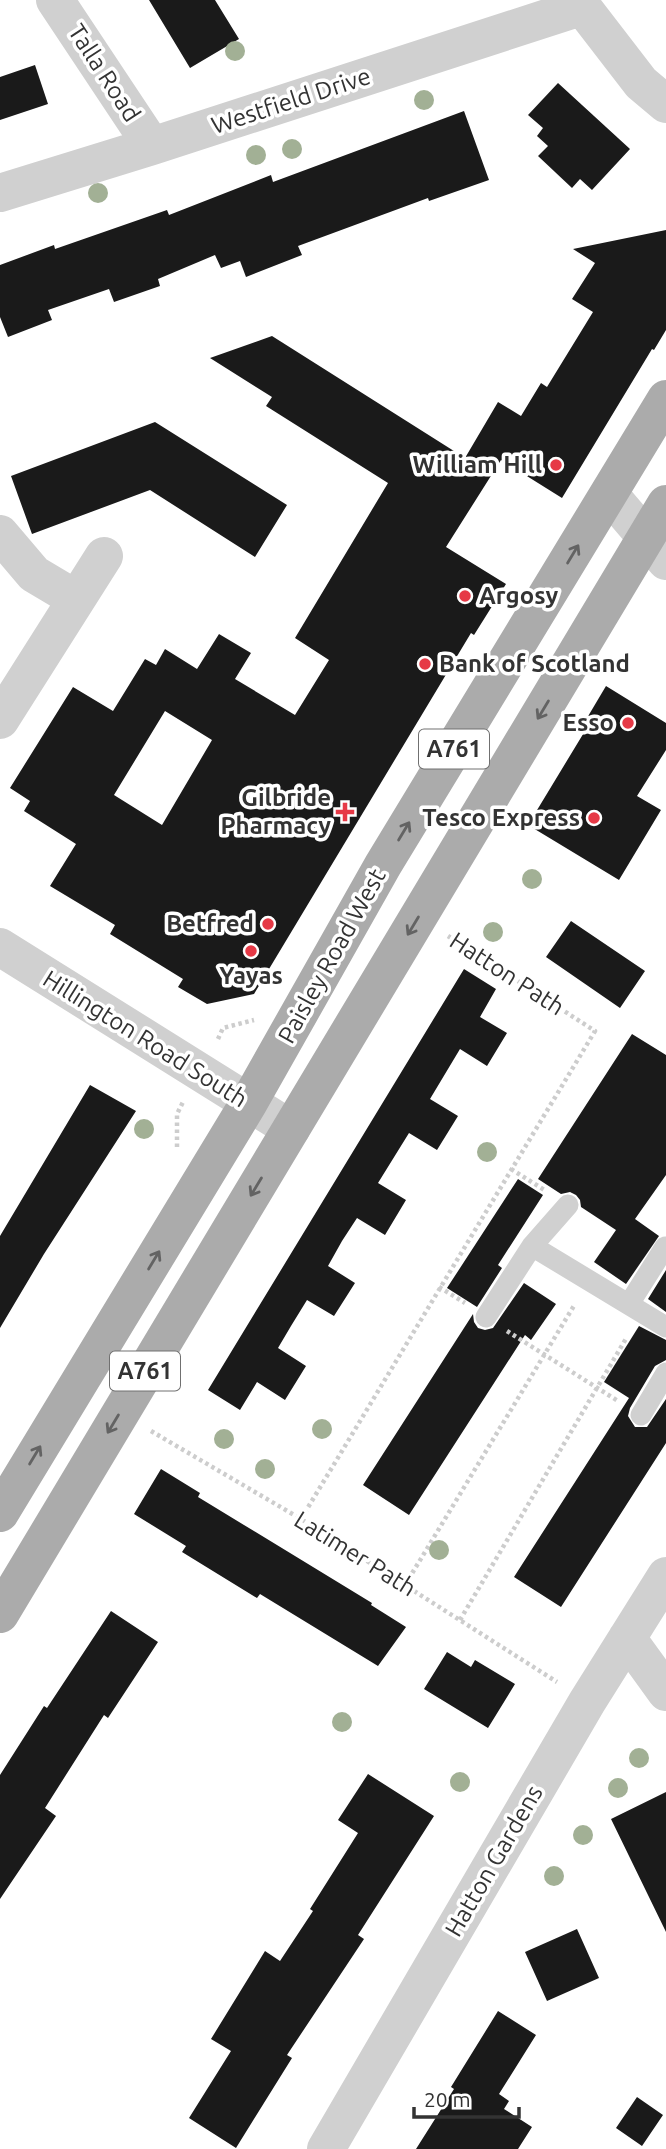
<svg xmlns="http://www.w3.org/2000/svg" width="666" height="2149" viewBox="0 0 666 2149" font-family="Ubuntu,sans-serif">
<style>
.building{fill:#1a1a1a;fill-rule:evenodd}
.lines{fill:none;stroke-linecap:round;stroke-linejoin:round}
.path{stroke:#cdcdcd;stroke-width:4.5;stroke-dasharray:3.5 3.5;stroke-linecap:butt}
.service{stroke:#d0d0d0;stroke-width:21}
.minor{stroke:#d0d0d0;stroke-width:38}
.tertiary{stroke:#d0d0d0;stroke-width:38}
.primary{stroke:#ababab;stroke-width:38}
.tree{fill:#a2b095}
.oneway{stroke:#636363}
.poi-dot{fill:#e63946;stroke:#fff;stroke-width:2.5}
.labels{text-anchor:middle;stroke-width:7;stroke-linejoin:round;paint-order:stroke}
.shield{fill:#fff;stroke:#707070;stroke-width:2}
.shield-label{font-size:23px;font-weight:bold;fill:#333}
.street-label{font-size:24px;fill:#333;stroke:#fff}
.poi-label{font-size:24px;font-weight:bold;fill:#333;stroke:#fff;text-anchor:end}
</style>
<rect width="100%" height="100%" fill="#fff"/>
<path class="building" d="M149,0H215L239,39L190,68Z
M35,65L48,104L0,120V77Z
M558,83L630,149L592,190L580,179L572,188L538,156L548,146L537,136L543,128L528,115Z
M464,111L489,180L429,201L428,198L298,246L302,255L246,277L240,261L221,268L215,255L158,279L160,286L114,302L109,289L48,310L52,320L8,337L0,317V265L54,245L55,249L167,210L169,215L271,175L273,182Z
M666,230V330L654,350L652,349L562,498L501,460L446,547L506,584L474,635L471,633L254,994L207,1004L178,987L183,979L110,934L115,925L50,886L76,844L24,811L30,801L10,788L73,687L113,711L145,659L156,665L165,649L197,669L219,634L251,653L235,679L295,715L329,660L295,638L388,483L266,406L272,397L210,358L272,336L465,458L498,402L521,416L541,383L547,387L593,312L572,299L595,263L573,249ZM165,711L212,740L162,825L114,795Z
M155,422L287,505L255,557L150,490L32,534L11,476Z
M606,686L666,723V750L637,796L661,810L619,880L528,825L591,721L587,718Z
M571,921L645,971L620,1008L546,957Z
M464,969L496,989L480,1017L507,1033L487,1066L460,1049L430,1099L458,1116L437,1150L409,1133L378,1183L406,1200L385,1235L357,1218L342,1241L328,1266L355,1283L334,1316L307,1300L291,1326L278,1348L306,1366L285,1400L257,1382L240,1410L208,1390Z
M632,1034L666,1055V1175L635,1219L659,1236L626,1284L594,1262L616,1230L581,1207L580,1200L576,1195L570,1192L561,1194L538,1179Z
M90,1085L136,1111L44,1254L0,1328V1236Z
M518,1179L543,1195L498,1265L502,1268L477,1307L447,1288Z
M666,1270V1312L648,1299Z
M524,1283L556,1304L531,1340L525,1335L409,1515L363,1485L473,1314L474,1322L478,1328L485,1330L493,1328Z
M639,1326L666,1340V1360L655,1366L630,1408L628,1416L635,1427H647L666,1399V1443L561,1607L514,1577L629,1398L604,1382Z
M161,1469L200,1493L198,1497L372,1603L371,1605L406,1627L378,1666L260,1594L257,1598L182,1552L186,1546L134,1514Z
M111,1611L158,1642L108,1718L104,1715L45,1808L56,1816L0,1899V1775L44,1706L47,1708Z
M447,1652L471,1667L475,1660L515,1684L488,1728L424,1689Z
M368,1774L434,1816L358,1935L364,1939L287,2055L292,2058L236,2148L189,2118L231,2051L211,2039L265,1951L280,1961L313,1911L310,1909L358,1833L338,1820Z
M666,1792V1932L611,1819Z
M577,1929L599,1978L547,2001L525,1952Z
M498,2011L536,2035L499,2094L509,2101L504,2109L532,2127L518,2149H416L454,2089L451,2087Z
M637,2097L663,2115L642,2146L616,2128Z"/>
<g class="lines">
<path class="path" d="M218,1039L223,1028L254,1020
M177,1147V1114L183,1102
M511,1169L546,1191
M439,1287L465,1303
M507,1331L618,1401
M151,1431L301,1519L557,1682
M301,1519L595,1031L448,936
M405,1585L575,1304
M460,1620L627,1337"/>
<path class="service" d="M532,1246L666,1327
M629,1304L665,1247
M486,1317L532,1246L568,1205
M641,1415L666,1373"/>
<path class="minor" d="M55,0L152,146
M577,0L641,83L666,104
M0,193L152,146L581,7
M610,495L666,561
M0,534L34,574L76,599
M0,720L104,556
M627,1638L666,1692
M326,2149L587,1702L666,1576"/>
<path class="tertiary" d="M0,947L291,1129"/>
<path class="primary" d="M0,1513L248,1104L383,865L666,399
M0,1614L666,504"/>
</g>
<g class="tree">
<circle cx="235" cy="51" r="10"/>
<circle cx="424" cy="100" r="10"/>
<circle cx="292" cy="149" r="10"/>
<circle cx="256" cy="155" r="10"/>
<circle cx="98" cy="193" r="10"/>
<circle cx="532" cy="879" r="10"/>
<circle cx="493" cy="932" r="10"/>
<circle cx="144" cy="1129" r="10"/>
<circle cx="487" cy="1152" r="10"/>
<circle cx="322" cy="1429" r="10"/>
<circle cx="224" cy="1439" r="10"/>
<circle cx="265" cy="1469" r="10"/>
<circle cx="439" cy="1550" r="10"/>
<circle cx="342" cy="1722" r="10"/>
<circle cx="639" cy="1758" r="10"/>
<circle cx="460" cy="1782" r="10"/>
<circle cx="618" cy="1788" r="10"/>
<circle cx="583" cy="1835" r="10"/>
<circle cx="554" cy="1876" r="10"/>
</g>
<defs><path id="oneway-shaft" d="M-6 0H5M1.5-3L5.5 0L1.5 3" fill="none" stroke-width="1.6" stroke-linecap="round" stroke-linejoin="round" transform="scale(1.75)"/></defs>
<g class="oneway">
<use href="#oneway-shaft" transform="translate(573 554) rotate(-59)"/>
<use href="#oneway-shaft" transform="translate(543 710) rotate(121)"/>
<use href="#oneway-shaft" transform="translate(404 831) rotate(-59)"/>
<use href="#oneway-shaft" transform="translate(413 926) rotate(121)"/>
<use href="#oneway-shaft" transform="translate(256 1187) rotate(121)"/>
<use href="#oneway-shaft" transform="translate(154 1260) rotate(-59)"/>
<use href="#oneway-shaft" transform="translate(113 1424) rotate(121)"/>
<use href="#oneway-shaft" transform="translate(35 1455) rotate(-59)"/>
</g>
<g class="poi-dot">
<circle cx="556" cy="465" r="7"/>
<circle cx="465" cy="596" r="7"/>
<circle cx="425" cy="664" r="7"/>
<circle cx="628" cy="723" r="7"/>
<path d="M341.5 801.5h7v7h7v7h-7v7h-7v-7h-7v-7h7z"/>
<circle cx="594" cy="818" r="7"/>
<circle cx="268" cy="924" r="7"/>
<circle cx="251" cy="951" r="7"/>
</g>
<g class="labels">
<g class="shield">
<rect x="419" y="729.5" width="70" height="39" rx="5"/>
<rect x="110" y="1351.5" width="70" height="39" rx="5"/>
</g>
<g class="shield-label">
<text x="454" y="757">A761</text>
<text x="145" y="1379">A761</text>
</g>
<g class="street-label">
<text transform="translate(104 73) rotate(57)" y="8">Talla Road</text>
<text transform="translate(291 101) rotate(-18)" y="8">Westfield Drive</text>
<text transform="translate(332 956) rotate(-61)" y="8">Paisley Road West</text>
<text transform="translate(507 974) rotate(33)" y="8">Hatton Path</text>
<text transform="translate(145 1039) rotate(32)" y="8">Hillington Road South</text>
<text transform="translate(355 1554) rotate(32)" y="8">Latimer Path</text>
<text transform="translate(494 1861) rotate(-60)" y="8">Hatton Gardens</text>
</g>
<g class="poi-label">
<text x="542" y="473">William Hill</text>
<text x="479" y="604" text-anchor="start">Argosy</text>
<text x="439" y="672" text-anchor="start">Bank of Scotland</text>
<text x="614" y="731">Esso</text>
<text x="331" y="806">Gilbride<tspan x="331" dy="28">Pharmacy</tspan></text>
<text x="580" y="826">Tesco Express</text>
<text x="254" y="932">Betfred</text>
<text x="251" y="984" text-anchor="middle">Yayas</text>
</g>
</g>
<path d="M414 2107v10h105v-10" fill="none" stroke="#333333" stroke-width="3.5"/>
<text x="424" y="2107" font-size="21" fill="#333333" stroke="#ffffff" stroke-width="5" paint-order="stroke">20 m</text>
</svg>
